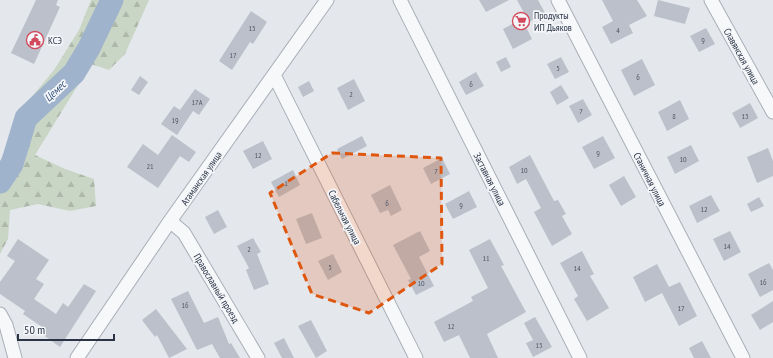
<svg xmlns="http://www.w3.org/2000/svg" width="773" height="358" viewBox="0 0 773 358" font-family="'PT Sans Narrow',sans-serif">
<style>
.forest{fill:url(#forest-firs)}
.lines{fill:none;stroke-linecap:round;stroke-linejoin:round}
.river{stroke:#9fb4cc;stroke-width:23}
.building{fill:#bbc0ca}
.minor-casing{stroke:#a9aeb7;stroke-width:15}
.minor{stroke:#f7f8fa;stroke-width:13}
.marked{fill:#df570f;fill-opacity:0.2;stroke:#df570f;stroke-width:3;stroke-dasharray:8 5;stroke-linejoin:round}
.labels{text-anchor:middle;stroke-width:3.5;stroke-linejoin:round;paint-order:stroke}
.number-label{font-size:8px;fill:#4f5766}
.poi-label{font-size:10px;fill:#2b3445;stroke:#f4f6f9;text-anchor:start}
.street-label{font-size:10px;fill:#2b3445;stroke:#f4f6f9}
.water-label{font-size:11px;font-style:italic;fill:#34527a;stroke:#f4f6f9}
</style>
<defs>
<pattern id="forest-firs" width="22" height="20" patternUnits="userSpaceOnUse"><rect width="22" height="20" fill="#c9d6c5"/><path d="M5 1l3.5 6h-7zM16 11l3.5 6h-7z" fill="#adb8ab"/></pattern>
</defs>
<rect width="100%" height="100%" fill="#e4e7ec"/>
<path class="forest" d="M91,0H149L125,54L109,70L91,64L35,155L65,169L94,179L96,206L70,211L38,204L10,210L8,239L0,254V161L29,100L54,70L79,30Z"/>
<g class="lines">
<path class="river" d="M0,182L12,164L26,118L74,73L89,48L112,0"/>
</g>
<path class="building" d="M36,0H58L56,5L60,7L34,64L11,53Z
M479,0H509L486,12Z
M517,0H538L545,13L529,22Z
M602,0H637L647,16L629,25L633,33L611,44L602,27L613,21Z
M658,0L690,8L685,24L654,16Z
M251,11L267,22L253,44L250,42L232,70L219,61Z
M522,19L532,39L513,49L503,29Z
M706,28L715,44L699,52L690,36Z
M506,57L511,67L501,72L496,62Z
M561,57L569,72L555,79L547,64Z
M642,59L655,85L634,96L621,70Z
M476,72L484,86L466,95L459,82Z
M140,76L148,82L139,95L131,90Z
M354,79L365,101L348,110L337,88Z
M309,81L314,91L303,97L298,87Z
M561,85L569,98L557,105L550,92Z
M195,89L210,99L199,115L193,111L177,135L161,124L174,106L180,110Z
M583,99L592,115L578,123L569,106Z
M680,100L689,119L667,131L658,112Z
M750,103L758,118L740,128L732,113Z
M172,135L196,152L189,162L180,156L158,188L127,167L143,144L158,155Z
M362,136L367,146L342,159L337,149Z
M603,136L615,158L594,169L582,147Z
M263,141L272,159L253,169L243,151Z
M691,145L699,161L675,174L667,157Z
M768,148L773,161V176L757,183L747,157Z
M530,155L554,201L558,200L566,214L562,216L572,234L552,246L534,212L541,208L526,179L517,184L509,167Z
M442,158L450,174L431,184L423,168Z
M293,170L300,185L279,197L271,182Z
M624,176L636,197L621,206L609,185Z
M390,185L402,210L391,216L388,210L380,213L371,195Z
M469,191L477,207L453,219L445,204Z
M711,195L720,211L697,223L689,206Z
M759,197L764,206L751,212L747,204Z
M218,210L227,227L214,234L205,217Z
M312,213L322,238L306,244L296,219Z
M420,231L430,251L419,257L434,286L416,295L408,280L411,279L393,245Z
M730,231L741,252L724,261L713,239Z
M253,238L261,252L257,254L269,284L254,290L246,270L249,268L237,246Z
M18,239L49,260L36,279L44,284L34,299L56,314L63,303L68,307L84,284L96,291L60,347L42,334L45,329L23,314L25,311L0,294V282L15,261L7,256Z
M490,239L504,265L501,266L526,312L487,334L498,358H470L459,335L444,342L434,322L473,301L471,297L488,288L469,250Z
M582,251L594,274L590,276L609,308L587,321L574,299L578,296L560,263Z
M333,254L342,272L328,280L318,261Z
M769,263L773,270V290L760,297L748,274Z
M657,264L669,287L680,282L697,316L679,326L662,293L645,302L633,277Z
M188,291L204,323L218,317L229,344L231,343L240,358H220L212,344L197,350L171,299Z
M773,301V322L760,330L751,315Z
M156,309L187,349L169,358L157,335L155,337L142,320Z
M535,317L552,347L533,357L526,343L533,340L524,323Z
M311,320L327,351L316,358L298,326Z
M284,338L294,358H282L274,343Z
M702,341L711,358H694L689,348Z"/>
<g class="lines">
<g class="minor-casing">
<path id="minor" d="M400,0L580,358
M558,0L743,358
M711,0L773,112
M274,75L416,358
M170,221L184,233L258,358
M0,314L6,325L15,358
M77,358L170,221L327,0"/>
</g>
<use href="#minor" class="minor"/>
</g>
<path class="marked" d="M332,153L441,158L442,264L369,313L312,294L270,193Z"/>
<defs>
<g id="supermarket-ring" transform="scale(0.9)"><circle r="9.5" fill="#f4f6f9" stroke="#d1495b" stroke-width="1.5"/><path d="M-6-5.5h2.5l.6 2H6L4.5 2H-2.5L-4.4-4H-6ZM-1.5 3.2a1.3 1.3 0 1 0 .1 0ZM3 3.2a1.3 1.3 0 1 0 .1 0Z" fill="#d1495b"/></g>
<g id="civic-ring" transform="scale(0.9)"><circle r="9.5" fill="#f4f6f9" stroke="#d1495b" stroke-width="1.5"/><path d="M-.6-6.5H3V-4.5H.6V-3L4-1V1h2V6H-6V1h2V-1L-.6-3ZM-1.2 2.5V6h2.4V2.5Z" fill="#d1495b"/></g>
</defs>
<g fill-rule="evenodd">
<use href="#supermarket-ring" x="521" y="21"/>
<use href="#civic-ring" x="35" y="40"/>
</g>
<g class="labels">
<g class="number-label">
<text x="252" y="31">15</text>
<text x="618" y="33">4</text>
<text x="703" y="43">9</text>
<text x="233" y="58">17</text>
<text x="558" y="71">5</text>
<text x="638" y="80">6</text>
<text x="471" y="87">6</text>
<text x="351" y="97">2</text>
<text x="197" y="105">17А</text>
<text x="581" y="114">7</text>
<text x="674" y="119">8</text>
<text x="745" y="119">13</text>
<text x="175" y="123">19</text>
<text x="598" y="156">9</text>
<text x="258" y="158">12</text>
<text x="683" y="162">10</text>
<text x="150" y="169">21</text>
<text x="524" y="173">10</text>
<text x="436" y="174">7</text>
<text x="286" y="186">1</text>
<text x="387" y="206">6</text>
<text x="461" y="208">9</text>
<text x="704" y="212">12</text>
<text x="727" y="249">14</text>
<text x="249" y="252">2</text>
<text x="486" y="261">11</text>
<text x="330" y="270">5</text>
<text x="577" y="271">14</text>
<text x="763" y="285">16</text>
<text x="421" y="286">10</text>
<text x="185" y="308">16</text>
<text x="681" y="311">17</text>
<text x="451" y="329">12</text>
<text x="539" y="348">15</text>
</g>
<g class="poi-label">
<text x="534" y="19">Продукты<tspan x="534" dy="12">ИП Дьяков</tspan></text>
<text x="48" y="44">КСЭ</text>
</g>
<g class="street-label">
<text transform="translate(742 56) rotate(61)" y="4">Славянская улица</text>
<text transform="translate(201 178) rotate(-55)" y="4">Атаманская улица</text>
<text transform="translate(490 179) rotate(63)" y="4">Заставная улица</text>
<text transform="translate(650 179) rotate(63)" y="4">Станичная улица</text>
<text transform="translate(345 217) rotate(63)" y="4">Сабельная улица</text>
<text transform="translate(217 288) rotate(59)" y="4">Православный проезд</text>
</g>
<g class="water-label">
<text transform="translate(55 91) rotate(-43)" y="4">Цемес</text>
</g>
</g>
<path d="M18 334v6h96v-6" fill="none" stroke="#2b3445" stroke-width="2"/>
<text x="24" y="334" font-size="12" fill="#2b3445" stroke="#f4f6f9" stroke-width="3" paint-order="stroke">50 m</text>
</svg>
